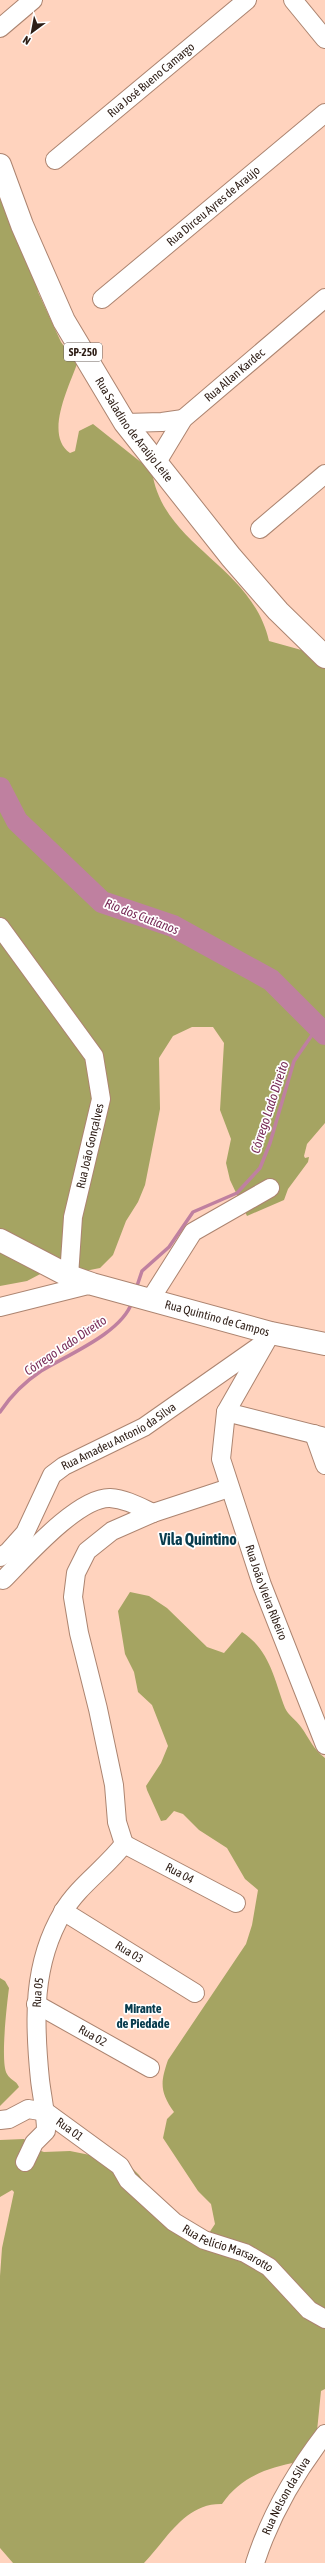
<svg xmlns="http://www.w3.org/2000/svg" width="325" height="2563" viewBox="0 0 325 2563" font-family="'Asap Condensed',sans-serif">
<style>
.forest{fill:#a5a462}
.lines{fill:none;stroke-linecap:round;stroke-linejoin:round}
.stream{stroke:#bf80a0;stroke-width:3.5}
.river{stroke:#bf80a0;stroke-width:22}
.minor-casing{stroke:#ac8470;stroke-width:20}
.major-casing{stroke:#ac8470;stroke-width:24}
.minor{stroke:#fff;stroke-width:18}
.major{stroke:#fff;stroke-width:22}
.labels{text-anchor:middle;stroke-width:3.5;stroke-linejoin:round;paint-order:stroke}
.shield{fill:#fff;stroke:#6d625c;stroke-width:1}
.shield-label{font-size:11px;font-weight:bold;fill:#2e1e16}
.street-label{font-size:12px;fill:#2e1e16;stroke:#fff}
.water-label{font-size:13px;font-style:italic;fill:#792d59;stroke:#fff}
.neighbourhood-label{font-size:13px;font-weight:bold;fill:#083c4e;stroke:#fff}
.district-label{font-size:16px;font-weight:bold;fill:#083c4e;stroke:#fff}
</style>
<rect width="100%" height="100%" fill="#ffd3be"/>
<path class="forest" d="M0,168L31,241L38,292L61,342L77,364C69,387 44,435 70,453L75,451L79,431L93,424L152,471C162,546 252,565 269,641L305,651L325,663V1123L307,1144L304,1156L305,1158L309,1157L308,1162L288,1189L284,1200L247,1216L230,1180L226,1163L231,1139L220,1110L224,1043L213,1027H192L173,1036L159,1058L160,1109L145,1185L138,1202L126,1221L113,1255L100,1268L80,1272L46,1271L27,1281L0,1286Z
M130,1592L149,1596L167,1608L207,1647L224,1653L242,1632C270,1650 274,1679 285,1708C288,1715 296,1720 301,1727C309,1738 313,1749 325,1758V2389L321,2391L317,2431L297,2462C267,2468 240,2477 222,2504C185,2503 167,2539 144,2563H13L0,2548V2276L2,2248L14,2192L12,2190L0,2197V2140L24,2139L35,2149L44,2152L70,2151L105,2158L118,2154L139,2175L173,2222L203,2242L215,2224L211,2204L198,2191L163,2138L167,2119L174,2112C160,2092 160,2083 168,2060L246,1944L252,1925L258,1890L245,1879L227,1848L199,1830L183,1814L174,1811L166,1820L161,1821L147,1790L146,1786L161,1763L168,1746L152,1705L138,1692L134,1672L125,1654L118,1611Z
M0,1978L5,1981L9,1988C7,2004 0,2063 7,2074C10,2080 16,2080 19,2087L0,2106Z"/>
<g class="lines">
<path class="stream" d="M136,1289L142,1271L169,1247L193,1212L237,1193L260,1168L270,1143L294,1061L312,1035L320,1028
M0,1412C10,1397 26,1381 41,1371C67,1355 122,1333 132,1302"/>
<path class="river" d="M0,788L17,821L102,902L173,926L271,980L325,1034"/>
<g class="minor-casing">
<g id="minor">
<path d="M293,0L325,39"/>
<path d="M0,28L33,0"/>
<path id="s1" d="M55,160L247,0"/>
<path id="s2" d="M102,299L325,113"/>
<path d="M125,423L162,422L183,419"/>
<path id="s3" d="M157,462L183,419L325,298"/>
<path d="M260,529L325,474"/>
<path d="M0,927L94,1056L101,1099L73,1217L69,1276"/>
<path d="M150,1300L193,1232L270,1188"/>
<path d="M0,1307L92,1284"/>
<path id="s4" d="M271,1333L226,1412L221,1459L262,1585L325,1745"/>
<path d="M226,1412L325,1437"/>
<path d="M314,1434L325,1465"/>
<path id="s5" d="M0,1557L8,1552L25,1533L52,1475L64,1466L144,1427L261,1345"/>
<path d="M3,1580C25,1558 78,1497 110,1498C126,1499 140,1507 153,1513"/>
<path d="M124,1844L117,1822L114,1785L98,1709L79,1633L73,1597L76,1573L87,1551L112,1531L153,1513L229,1488"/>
<path id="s6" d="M124,1844L236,1903"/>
<path id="s7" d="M63,1911L195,1993"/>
<path id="s8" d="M36,2004L150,2068"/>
<path id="s9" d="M0,2120L9,2119L28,2109L46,2112L120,2166L128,2180L174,2222L204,2240L245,2253L269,2267L309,2310L325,2319"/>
<path id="s10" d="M25,2162L34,2143L46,2131C46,2113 42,2097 40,2080C34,2021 32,1964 63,1912C78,1886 106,1868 124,1844"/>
<path id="s11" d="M255,2563C270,2516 295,2473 325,2434"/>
</g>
</g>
<g class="major-casing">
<g id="major">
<path id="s12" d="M0,165L22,225L64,321L125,423L231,557L278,611L325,657"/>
<path id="s13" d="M0,1240L69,1276L92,1284L271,1333L325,1344"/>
</g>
</g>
<use href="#minor" class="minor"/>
<use href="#major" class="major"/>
</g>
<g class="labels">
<rect class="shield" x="64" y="343" width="38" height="18" rx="3"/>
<g class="shield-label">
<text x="83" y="356">SP-250</text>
</g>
<g class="street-label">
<text dy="4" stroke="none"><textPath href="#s1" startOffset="125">Rua José Bueno Camargo</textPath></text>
<text dy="4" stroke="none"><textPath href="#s2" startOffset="145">Rua Dirceu Ayres de Araújo</textPath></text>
<text dy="4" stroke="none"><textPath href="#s3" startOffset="118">Rua Allan Kardec</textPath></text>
<text dy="4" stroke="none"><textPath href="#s12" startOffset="298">Rua Saladino de Araújo Leite</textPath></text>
<text transform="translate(90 1146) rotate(-77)" y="4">Rua João Gonçalves</text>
<text dy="4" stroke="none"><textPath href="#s13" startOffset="232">Rua Quintino de Campos</textPath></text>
<text dy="4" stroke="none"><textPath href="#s5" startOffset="176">Rua Amadeu Antonio da Silva</textPath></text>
<text dy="4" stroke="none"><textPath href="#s4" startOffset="279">Rua João Vieira Ribeiro</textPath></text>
<text dy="4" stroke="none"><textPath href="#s6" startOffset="63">Rua 04</textPath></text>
<text dy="4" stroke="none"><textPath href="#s7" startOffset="78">Rua 03</textPath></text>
<text dy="4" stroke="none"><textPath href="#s10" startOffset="177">Rua 05</textPath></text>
<text dy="4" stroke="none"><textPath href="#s8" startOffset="65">Rua 02</textPath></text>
<text dy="4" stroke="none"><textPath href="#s9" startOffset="78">Rua 01</textPath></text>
<text dy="4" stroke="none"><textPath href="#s9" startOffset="279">Rua Felício Marsarotto</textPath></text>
<text dy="4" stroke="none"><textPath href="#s11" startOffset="74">Rua Nelson da Silva</textPath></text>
</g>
<g class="water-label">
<text transform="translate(142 916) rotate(21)" y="5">Rio dos Cutianos</text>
<text transform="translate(269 1107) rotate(-72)" y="5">Córrego Lado Direito</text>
<text transform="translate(65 1345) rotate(-34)" y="5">Córrego Lado Direito</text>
</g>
<g class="neighbourhood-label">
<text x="143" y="2013">Mirante<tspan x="143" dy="15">de Piedade</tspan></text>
</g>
<g class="district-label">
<text x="198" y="1545">Vila Quintino</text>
</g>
</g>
<g transform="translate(32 32) rotate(212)" stroke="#ffffff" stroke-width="3" paint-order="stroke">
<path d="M0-3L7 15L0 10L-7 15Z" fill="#2e1e16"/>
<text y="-6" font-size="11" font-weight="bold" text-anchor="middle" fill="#2e1e16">N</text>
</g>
</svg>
